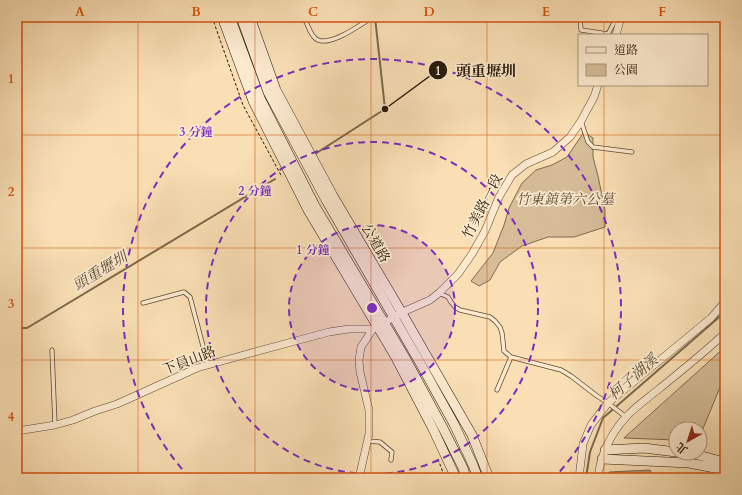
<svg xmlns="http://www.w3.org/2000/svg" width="742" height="495" viewBox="0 0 742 495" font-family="Cardo,'Noto Serif TC',serif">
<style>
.green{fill:#d6bd98;stroke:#7e6b50}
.water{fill:#b29c7a;stroke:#7a684c}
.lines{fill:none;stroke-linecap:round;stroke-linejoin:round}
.shore{stroke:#6c5a41;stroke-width:1}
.stream{stroke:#7a684c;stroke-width:2}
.lane-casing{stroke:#5b4a33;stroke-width:5}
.street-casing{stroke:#5b4a33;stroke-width:8}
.secondary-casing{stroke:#261908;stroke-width:10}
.path{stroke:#261908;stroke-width:1;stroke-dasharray:3 2;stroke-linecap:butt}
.lane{stroke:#fceacf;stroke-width:3.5}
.street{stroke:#fceacf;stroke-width:7}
.secondary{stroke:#fceacf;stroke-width:9}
.grid{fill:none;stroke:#d5530c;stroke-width:1;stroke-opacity:0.55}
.ring{fill:none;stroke:#7b2cbf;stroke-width:2;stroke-dasharray:7 5}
.labels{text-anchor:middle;stroke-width:3.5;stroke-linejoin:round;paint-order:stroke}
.park-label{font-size:14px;font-style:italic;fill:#5b4a33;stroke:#fceacf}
.street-label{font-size:14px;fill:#261908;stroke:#fceacf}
.water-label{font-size:15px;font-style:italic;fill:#5e4d36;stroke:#fceacf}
.centre{fill:#7b2cbf;stroke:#fceacf;stroke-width:2}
.ring-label{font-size:12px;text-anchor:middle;font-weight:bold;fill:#7b2cbf;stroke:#fceacf;stroke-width:3.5;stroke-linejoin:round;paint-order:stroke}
.leader{fill:none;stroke:#261908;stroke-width:1.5}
.callout-dot{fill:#261908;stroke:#fceacf;stroke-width:1.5}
.mark-label{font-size:12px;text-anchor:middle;font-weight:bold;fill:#fff}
.callout-label{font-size:15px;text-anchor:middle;font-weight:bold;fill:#261908;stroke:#fceacf;stroke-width:3.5;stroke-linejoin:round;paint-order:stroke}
.neatline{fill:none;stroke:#d5530c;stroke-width:1.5}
.grid-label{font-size:13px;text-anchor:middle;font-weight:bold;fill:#d5530c}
</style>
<rect width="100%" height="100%" fill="#fadfb5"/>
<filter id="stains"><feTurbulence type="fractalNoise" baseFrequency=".005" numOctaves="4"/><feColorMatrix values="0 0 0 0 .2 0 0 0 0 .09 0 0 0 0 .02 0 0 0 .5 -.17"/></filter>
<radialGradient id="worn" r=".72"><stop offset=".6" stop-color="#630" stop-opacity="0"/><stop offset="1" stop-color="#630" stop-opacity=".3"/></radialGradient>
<path class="green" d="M584,132L593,138V157L598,176L605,210V227L574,237H548L522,246L500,262L490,280L479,286L471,281L493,253L504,225L509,208L522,183L536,170L552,165L567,157Z
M725,347V375L700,436V429H676V440L624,438Z"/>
<path class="water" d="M650,470L654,478H608L609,472Z"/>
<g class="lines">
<path class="shore" d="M612,478L614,476L646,474L648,475L649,478"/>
<path class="stream" d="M315,154L385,109L375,17
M17,328H27L275,179
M586,478L590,452L603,418L725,312"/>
<g class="lane-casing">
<path id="lane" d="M580,17L581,30L608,34L617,17
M305,20C308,25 310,33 314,37C325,51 360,25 371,18L370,17
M581,121L588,142L593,147L632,152
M439,293L448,297L451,302L455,307L460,310L490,317L495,321L500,327L502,333L504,351L511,357L561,370L571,376L597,396L608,403L626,417
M143,303L184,292L190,297L208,365
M52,350L55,425
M497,390L511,357
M367,441L380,442L392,452L391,460"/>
</g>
<g class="street-casing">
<path id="street" d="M616,35L621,17
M17,431L55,425L73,420L95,411L117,404L197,368L240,356L329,332L349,329H373
M359,478L369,434V410L360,372L359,360L361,347L373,329L405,311L430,300L439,293L458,274L472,254L485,231L499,197L512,175L526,164L553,152L570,137L581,121L594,97L598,85
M579,478L583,444L591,425L608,403L711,318L725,302
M598,478C600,456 611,433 626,417C635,407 648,398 659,389C681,371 704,353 725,333"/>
</g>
<g class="secondary-casing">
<path id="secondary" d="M222,17L253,101L308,210L395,356L433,429L456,478
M230,17L260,98L315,206L404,356L443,428L463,468L466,478
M241,17L268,92L326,200L419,361L454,424L473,465L478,478
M250,17L276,90L333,196L402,313L472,435L489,478
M605,450L644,448L676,452
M686,453L694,454L725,462
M602,459L689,463L725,470"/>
</g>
<path class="path" d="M212,17L243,105L282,177
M438,459L445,478"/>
<use href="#lane" class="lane"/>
<use href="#street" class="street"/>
<use href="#secondary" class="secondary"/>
</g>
<path class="grid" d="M138,17V478M255,17V478M371,17V478M487,17V478M604,17V35M604,85V478M17,135H725M17,248H725M17,360H725"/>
<circle cx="372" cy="308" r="83" fill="#7b2cbf" fill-opacity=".12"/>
<g class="ring">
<circle cx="372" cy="308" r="83"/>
<circle cx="372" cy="308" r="166"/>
<path d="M190 478A249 249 0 1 1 554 478"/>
</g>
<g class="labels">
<g class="park-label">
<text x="565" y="204">竹東鎮第六公墓</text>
</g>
<g class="street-label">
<text transform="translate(482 206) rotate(-63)" y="5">竹美路一段</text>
<text transform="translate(376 243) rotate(60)" y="5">公道路</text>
<text transform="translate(189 360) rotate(-21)" y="5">下員山路</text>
</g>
<g class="water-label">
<text transform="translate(100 271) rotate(-31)" y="5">頭重壢圳</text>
<text transform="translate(633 377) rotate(-41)" y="5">柯子湖溪</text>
</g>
</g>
<circle cx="372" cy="308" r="6" class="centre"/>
<g class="ring-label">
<text x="196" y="136">3 分鐘</text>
<text x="255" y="195">2 分鐘</text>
<text x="313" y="254">1 分鐘</text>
</g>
<path class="leader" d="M385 109L438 70"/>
<g class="callout-dot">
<circle cx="385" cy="109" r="4"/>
<circle cx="438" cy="70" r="10"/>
</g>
<g class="mark-label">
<text x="438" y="75">1</text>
</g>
<g class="callout-label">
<text x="486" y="76">頭重壢圳</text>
</g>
<rect width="742" height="495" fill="none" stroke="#fadfb5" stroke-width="44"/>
<rect x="578" y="34" width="130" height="52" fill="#fceacf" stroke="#a6967f"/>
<rect x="586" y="47" width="20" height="6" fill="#fceacf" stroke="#a6967f"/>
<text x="614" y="54" font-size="12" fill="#261908">道路</text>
<rect x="586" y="64" width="20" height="12" fill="#d6bd98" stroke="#a6967f"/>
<text x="614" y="74" font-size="12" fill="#261908">公園</text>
<g transform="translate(688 441) rotate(219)"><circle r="19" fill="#fceacf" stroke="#a6967f"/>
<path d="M0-3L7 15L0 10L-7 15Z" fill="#8f2418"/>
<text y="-6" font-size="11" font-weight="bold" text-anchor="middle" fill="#261908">北</text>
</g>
<rect x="22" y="22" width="698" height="451" class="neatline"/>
<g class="grid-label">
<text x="80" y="16">A</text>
<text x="196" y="16">B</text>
<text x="313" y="16">C</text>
<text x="429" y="16">D</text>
<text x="546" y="16">E</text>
<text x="662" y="16">F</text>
<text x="11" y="83">1</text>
<text x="11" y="196">2</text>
<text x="11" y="308">3</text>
<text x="11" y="421">4</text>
</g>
<rect width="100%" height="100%" filter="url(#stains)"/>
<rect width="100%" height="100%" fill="url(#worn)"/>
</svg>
